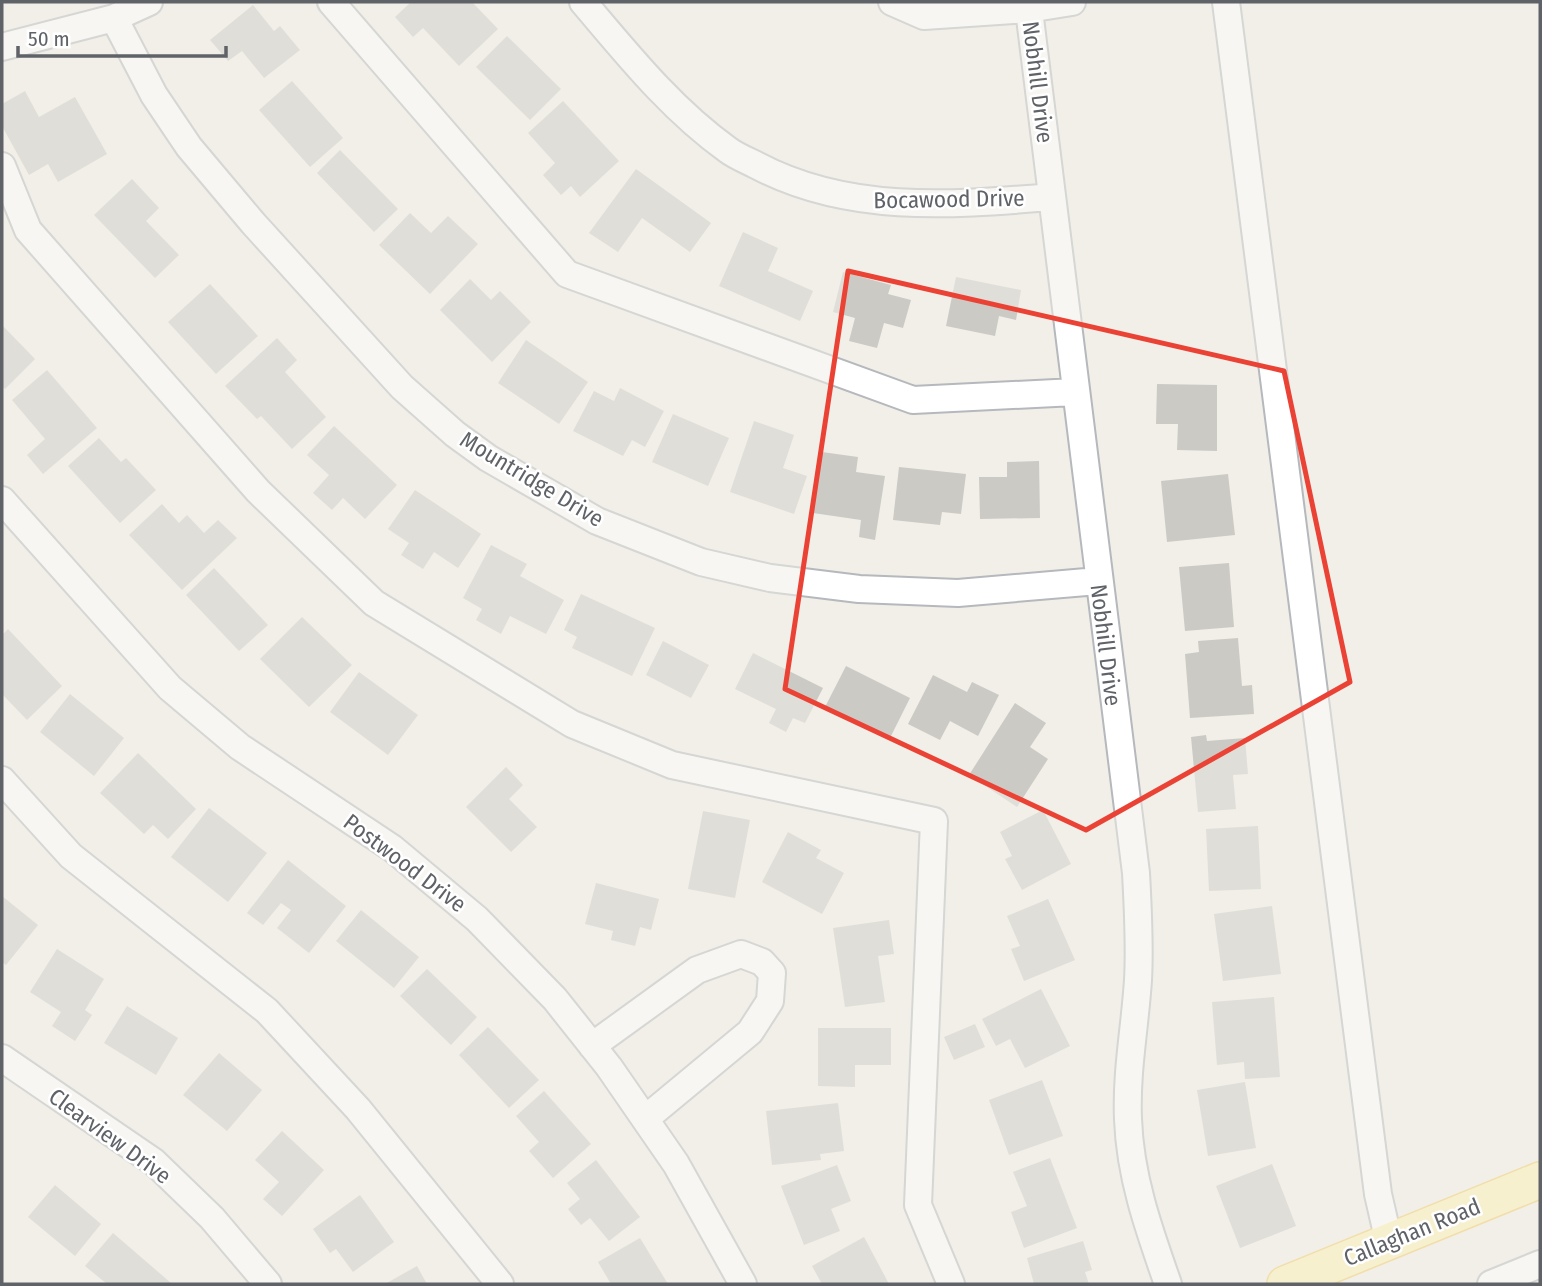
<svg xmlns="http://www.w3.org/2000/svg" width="1542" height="1286" viewBox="0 0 1542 1286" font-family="'Fira Sans Condensed',sans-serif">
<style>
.building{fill:#cccac5}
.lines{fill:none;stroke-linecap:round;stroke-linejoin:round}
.minor-casing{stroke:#b5b8bc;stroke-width:30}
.major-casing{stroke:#f2c960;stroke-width:38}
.minor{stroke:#fff;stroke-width:26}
.major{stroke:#fff2af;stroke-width:35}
.marked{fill:none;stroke:#ea4335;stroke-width:5;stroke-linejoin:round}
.labels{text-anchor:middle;stroke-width:5;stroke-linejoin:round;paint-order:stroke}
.street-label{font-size:23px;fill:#5f6368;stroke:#fff}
</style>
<rect width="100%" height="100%" fill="#f1efe8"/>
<path class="building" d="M411,2H472L498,29L459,66L423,28L413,37L395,17Z
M253,5L274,31L280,26L300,50L264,78L242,51L228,61L210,40Z
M507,36L561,89L530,120L476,67Z
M292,81L343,138L310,167L259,110Z
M25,91L39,117L75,97L107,154L58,182L48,164L29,175L2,126V104Z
M563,101L619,161L580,197L571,186L561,195L543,175L555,163L528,133Z
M340,150L398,209L374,232L317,173Z
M636,169L711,223L690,252L642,218L618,252L589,233Z
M132,179L159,208L146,221L179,255L155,278L94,215Z
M410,213L431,233L448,216L478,244L430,294L379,245Z
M743,232L778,248L768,271L813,291L800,321L719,286Z
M843,272L891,285L888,294L911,300L903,328L884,323L877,348L849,341L855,318L833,312Z
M956,277L1021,290L1016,320L999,316L995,336L946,326Z
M470,279L491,300L500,291L531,322L492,362L440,310Z
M210,284L258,336L216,374L168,322Z
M2,325L35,359L5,389L2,386Z
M277,338L297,360L285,372L326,417L292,449L261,416L257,419L225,386Z
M526,340L588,382L559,424L498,383Z
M47,370L97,428L43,474L27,455L45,439L12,400Z
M1157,384L1217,385V451L1177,450L1178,424H1156Z
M620,388L664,411L645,447L632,440L623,456L573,431L594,391L614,401Z
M673,414L729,438L708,486L652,462Z
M754,421L794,435L783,468L807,476L794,514L730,492Z
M334,426L397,485L365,519L343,498L332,510L313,493L329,475L307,455Z
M99,438L121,462L126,458L156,490L120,523L68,466Z
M822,452L858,457L856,472L885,476L875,540L859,537L861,520L813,513Z
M1039,461L1040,518L980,519L979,477H1007V462Z
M899,467L966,474L961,514L942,512L940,525L893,520Z
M1228,474L1235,535L1167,542L1161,481Z
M415,490L481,534L458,568L434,552L423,569L401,555L409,543L388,529Z
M162,504L179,523L187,515L204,533L218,520L237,538L182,590L129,535Z
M491,545L527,564L520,576L564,600L546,634L510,616L501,634L476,620L482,609L463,598Z
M1229,563L1234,627L1185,631L1179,567Z
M214,568L268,625L239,651L186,595Z
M581,594L655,628L632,676L572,648L577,637L564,630Z
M302,617L352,665L309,707L260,659Z
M8,629L62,686L27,720L2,694V635Z
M1238,638L1242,686L1252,685L1254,714L1190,718L1185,654L1199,652L1198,641Z
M663,641L709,665L691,698L646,675Z
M753,653L823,688L805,723L793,718L786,732L769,723L776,709L735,689Z
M846,666L910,698L889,740L825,707Z
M359,672L418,715L388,755L330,712Z
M933,675L967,692L972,682L999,695L978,736L950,721L940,740L908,724Z
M70,694L124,738L94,776L40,732Z
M1015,703L1046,723L1030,747L1048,759L1017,807L969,775Z
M1206,735L1207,741L1245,738L1248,774L1233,775L1236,809L1198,812L1191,737Z
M138,753L196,809L168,839L153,825L144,834L100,793Z
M506,767L523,785L509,799L537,827L511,852L466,807Z
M209,808L267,853L228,902L171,857Z
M1043,810L1071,864L1022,890L1005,859L1012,856L1000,832Z
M703,811L750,820L735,898L688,889Z
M1258,826L1261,889L1209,891L1206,829Z
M788,832L821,850L816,858L844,873L822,914L762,882Z
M288,860L346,906L309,953L277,928L291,910L281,903L263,925L247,913Z
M596,883L659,899L651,930L640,927L635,946L611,940L613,931L585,924Z
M2,896L38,925L6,965L2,962Z
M1048,899L1075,960L1024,981L1011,949L1020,946L1007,916Z
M1272,906L1281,974L1223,981L1214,914Z
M361,910L419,957L394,988L336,941Z
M889,920L894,954L878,956L885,1002L845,1007L833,928Z
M57,949L104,979L85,1010L92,1015L75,1041L52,1026L61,1012L30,992Z
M427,969L477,1017L451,1045L400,996Z
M1041,989L1070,1046L1025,1068L1010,1039L996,1046L982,1019Z
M1274,997L1280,1077L1245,1079L1244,1062L1217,1065L1212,1002Z
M127,1006L178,1038L156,1075L104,1043Z
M975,1024L985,1047L954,1060L944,1037Z
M488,1027L539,1080L509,1108L459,1055Z
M818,1028H891V1065H855V1087L818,1086Z
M219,1053L262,1090L227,1131L183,1095Z
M1042,1080L1063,1136L1009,1155L989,1100Z
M1245,1082L1256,1148L1208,1156L1197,1090Z
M544,1091L591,1144L553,1178L529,1151L539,1142L516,1116Z
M838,1103L844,1151L820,1154L821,1160L772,1165L766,1111Z
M282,1131L324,1170L282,1216L263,1199L279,1182L255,1160Z
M1050,1158L1077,1228L1024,1248L1011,1212L1027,1206L1013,1172Z
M596,1160L640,1217L609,1241L590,1218L581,1225L568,1209L580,1199L567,1183Z
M1272,1164L1296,1226L1240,1248L1216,1186Z
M837,1165L851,1201L831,1209L840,1231L804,1245L781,1186Z
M55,1185L101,1224L75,1256L28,1217Z
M360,1195L394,1242L353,1272L336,1249L330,1253L313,1229Z
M113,1233L171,1283L170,1284H107L85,1266Z
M864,1237L889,1284H822L812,1266Z
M640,1238L668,1284H611L598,1262Z
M1083,1241L1092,1270L1085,1272L1089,1284H1034L1027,1258Z
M417,1266L427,1284H385Z"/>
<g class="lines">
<g class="minor-casing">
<path id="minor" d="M331,2L567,274L913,400L1075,392
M583,2C628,55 671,109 728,150C736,156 746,160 756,165C848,214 951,205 1052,197
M892,2L924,16L1028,9L1072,2
M1028,2L1136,873C1138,909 1140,944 1138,980C1135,1027 1126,1072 1128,1119C1130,1177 1149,1230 1168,1284
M1226,2L1378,1194L1389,1242
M114,18L154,95L189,147L253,223L402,387L455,434L488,458L597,521L701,562L770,578L859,589L958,593L1098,581
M2,47L114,18L149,2
M2,166L28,230L258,491L374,603L572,724L672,765L934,821L918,1205L951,1284
M2,500L170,688L240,747L392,848L477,919L555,999L609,1067L676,1164L743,1284
M2,780L71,856L267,1011L358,1109L500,1284
M592,1046L697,970L741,954L762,962L772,973L770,1001L750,1032L645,1119
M2,1058L154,1162L212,1218L268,1284
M1491,1284L1540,1264"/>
</g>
<g class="major-casing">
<path id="major" d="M1285,1284L1540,1180"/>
</g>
<use href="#minor" class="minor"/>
<use href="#major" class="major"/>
</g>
<path d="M0 0H1542V1286H0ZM848,271L1284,371L1350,682L1086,830L785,689Z" fill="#f1efe8" fill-opacity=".55" fill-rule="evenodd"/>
<path class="marked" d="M848,271L1284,371L1350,682L1086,830L785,689Z"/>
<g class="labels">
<g class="street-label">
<text transform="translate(1038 82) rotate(83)" y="8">Nobhill Drive</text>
<text transform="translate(949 199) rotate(-1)" y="8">Bocawood Drive</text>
<text transform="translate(532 479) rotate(31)" y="8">Mountridge Drive</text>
<text transform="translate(1106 645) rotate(83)" y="8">Nobhill Drive</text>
<text transform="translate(405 863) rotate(37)" y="8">Postwood Drive</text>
<text transform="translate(110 1136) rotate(36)" y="8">Clearview Drive</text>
<text transform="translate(1412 1232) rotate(-22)" y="8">Callaghan Road</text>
</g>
</g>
<rect width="1542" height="1286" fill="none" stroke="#5f6368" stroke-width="7"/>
<path d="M18 46v10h208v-10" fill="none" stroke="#5f6368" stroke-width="3.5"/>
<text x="28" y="46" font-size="21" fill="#5f6368" stroke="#ffffff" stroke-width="5" paint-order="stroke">50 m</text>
</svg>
